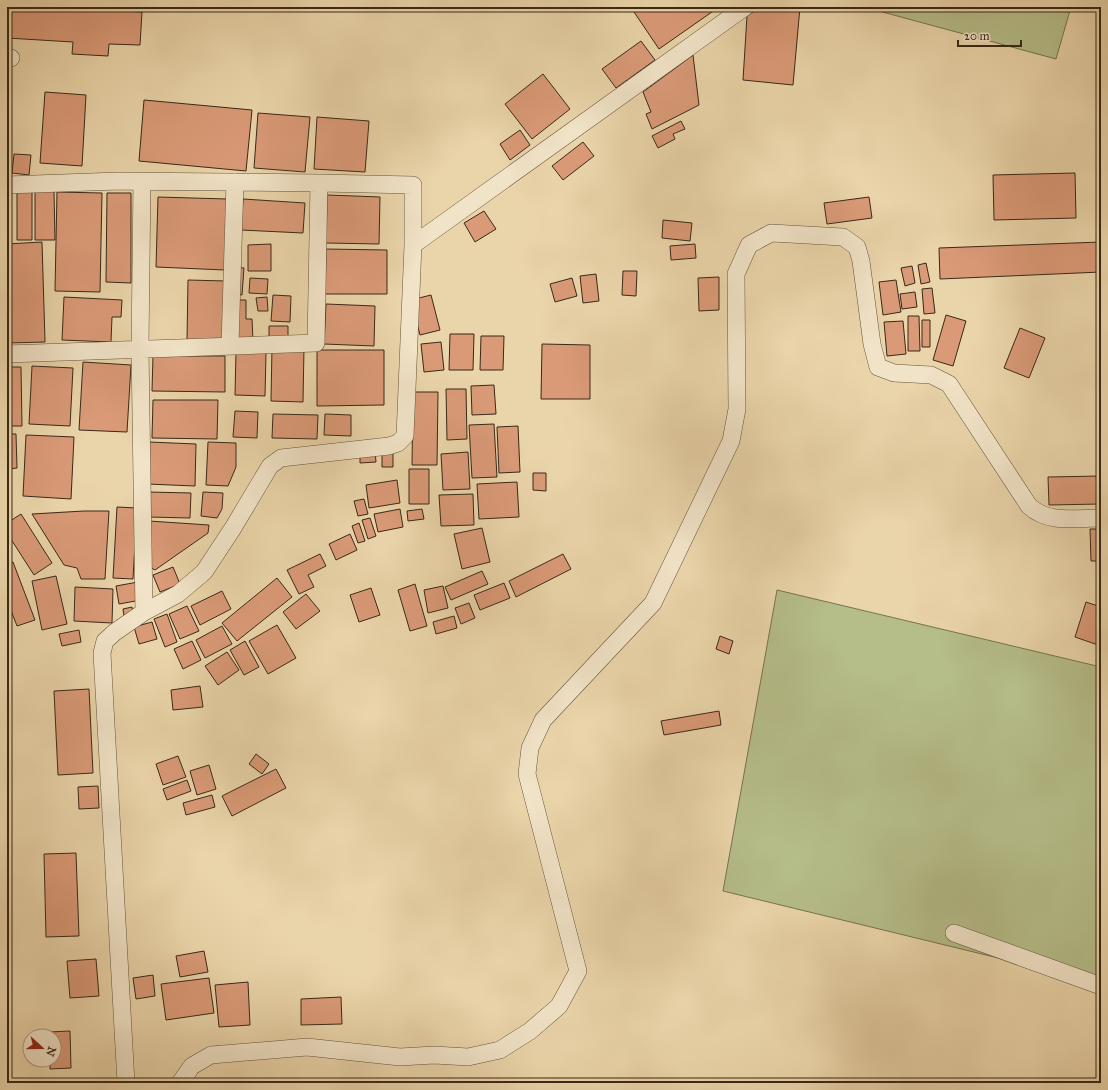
<svg xmlns="http://www.w3.org/2000/svg" width="1108" height="1090" viewBox="0 0 1108 1090" font-family="'IM FELL Great Primer',serif">
<style>
.green{fill:#b5bd89;stroke:#777350}
.building{fill:#da9a77;stroke:#392918}
.lines{fill:none;stroke-linecap:round;stroke-linejoin:round}
.minor-casing{stroke:#65543c;stroke-width:18}
.minor{stroke:#f1e3c7;stroke-width:17}
</style>
<rect width="100%" height="100%" fill="#ead4a9"/>
<filter id="stains"><feTurbulence type="fractalNoise" baseFrequency=".005" numOctaves="4"/><feColorMatrix values="0 0 0 0 .2 0 0 0 0 .09 0 0 0 0 .02 0 0 0 .5 -.17"/></filter>
<radialGradient id="worn" r=".72"><stop offset=".6" stop-color="#630" stop-opacity="0"/><stop offset="1" stop-color="#630" stop-opacity=".3"/></radialGradient>
<path class="green" d="M864,7H1071L1056,59Z
M777,590L1101,667V983L723,891Z"/>
<path class="building" d="M7,7H100V10L142,12L140,45L109,44L108,56L72,54L73,42L7,38Z
M642,7H719L659,49L634,12Z
M760,7H800L793,85L743,80L747,16Z
M641,41L655,60L616,88L602,69Z
M693,55L699,105L652,129L646,114L651,112L643,92Z
M543,74L570,109L532,139L505,104Z
M45,92L86,95L82,166L40,163Z
M144,100L252,110L246,171L139,161Z
M258,113L310,117L305,172L254,168Z
M317,117L369,121L365,172L314,169Z
M681,121L685,129L673,134L675,139L658,148L652,136Z
M520,130L530,145L510,160L500,144Z
M583,142L594,156L563,180L552,166Z
M14,154L31,155L29,175L12,173Z
M1075,173L1076,218L994,220L993,175Z
M17,190H32V240H17Z
M35,191H54L55,240H35Z
M57,192L102,193L100,292L55,291Z
M107,193H131V283L106,282Z
M327,195L380,197L379,244L326,243Z
M158,197L227,199L225,270L156,267Z
M869,197L872,218L827,224L824,203Z
M243,199L305,203L303,233L241,230Z
M484,211L496,229L475,242L464,223Z
M663,220L692,223L690,241L662,238Z
M42,242L45,342L7,343V244Z
M1101,242V272L940,279L939,248Z
M271,244V271H248V245Z
M695,244L696,258L671,260L670,246Z
M326,249L387,250V294H325Z
M926,263L930,282L921,284L918,265Z
M912,266L915,283L905,286L901,268Z
M235,267L244,268L242,295L233,294Z
M623,271H637L636,296L622,295Z
M596,274L599,301L583,303L580,276Z
M719,277V310L699,311L698,278Z
M250,278L268,279L267,294L249,293Z
M572,278L577,296L555,302L550,284Z
M188,280L226,281L225,340H187Z
M896,280L901,312L883,315L879,282Z
M932,288L935,313L924,314L922,289Z
M915,292L917,307L902,309L900,294Z
M273,295L291,296L290,322L271,321Z
M431,295L440,330L420,335L411,300Z
M64,297L122,300L121,317H112L111,342L62,340Z
M267,297L268,311H258L256,298Z
M236,300H246V319H252L253,341H237Z
M326,304L375,306L374,346L324,344Z
M946,315L966,321L953,366L933,360Z
M908,316H919L920,351H908Z
M922,320H930V347H922Z
M1100,320H1101V404H1100Z
M903,321L906,354L887,356L884,322Z
M269,326H288V342L269,341Z
M1020,328L1045,338L1029,378L1004,368Z
M450,334H474L473,370H449Z
M481,336H504L503,370H480Z
M441,342L444,370L424,372L421,344Z
M542,344L590,345V399H541Z
M272,347L304,348L303,402L271,401Z
M317,350H384V405L317,406Z
M236,352L266,353L265,396L235,395Z
M153,356H225V392L152,391Z
M83,362L131,365L127,432L79,430Z
M32,366L73,368L70,426L29,424Z
M7,367H21L22,426H7Z
M494,385L496,414L472,415L471,386Z
M446,389H466L467,439L447,440Z
M413,392H438L437,465H412Z
M153,400H218L217,439L152,438Z
M235,411L258,412L257,438L233,437Z
M273,414L318,415L317,439L272,438Z
M325,414L351,415V436L324,435Z
M494,424L497,477L472,478L469,425Z
M518,426L520,472L499,473L497,427Z
M7,434H16L17,468L7,469Z
M26,435L74,437L71,499L23,496Z
M149,442L196,444L195,486L147,484Z
M208,442L236,443V467L228,486L206,485Z
M375,451L376,462L360,463V452Z
M382,452H393V467H382Z
M468,452L470,489L443,490L441,454Z
M409,469H429V504H409Z
M533,473H546V491L533,490Z
M1101,476V504L1049,505L1048,477Z
M397,480L400,503L369,508L366,485Z
M517,482L519,517L479,519L477,484Z
M148,492L191,493L190,518L148,517Z
M203,492L223,493L222,509L217,518L201,516Z
M473,494L474,525L441,526L439,495Z
M364,499L368,514L358,516L354,501Z
M117,507L137,508L133,579L113,578Z
M400,509L403,527L378,532L374,514Z
M422,509L424,519L408,521L407,511Z
M84,511H109L105,579H81L77,568L64,565L32,514Z
M21,514L52,563L34,575L7,533V523Z
M370,518L376,536L368,539L362,520Z
M149,521L209,525L208,533L155,570L146,565Z
M359,523L365,541L358,543L352,526Z
M482,528L490,562L462,569L454,534Z
M1090,529H1101V561H1091Z
M350,534L357,550L336,560L329,544Z
M320,554L326,566L308,575L314,587L299,594L287,570Z
M563,554L571,569L516,597L509,581Z
M13,562L35,620L17,626L7,600V565Z
M173,567L180,584L160,592L153,575Z
M482,571L488,584L451,600L445,587Z
M56,576L67,624L42,630L32,581Z
M277,578L292,597L237,641L222,623Z
M138,582L141,600L119,604L116,586Z
M504,583L510,598L480,610L474,595Z
M415,584L427,626L410,631L398,590Z
M443,586L448,608L428,613L424,590Z
M75,587L113,589L112,623L74,621Z
M371,588L380,615L359,622L350,595Z
M222,591L231,609L200,625L191,606Z
M306,594L320,611L296,629L283,612Z
M1086,602L1101,607V646L1075,637Z
M469,603L475,618L461,624L455,608Z
M187,606L199,631L180,639L169,614Z
M132,607L133,614L124,616L123,609Z
M167,614L177,642L165,647L154,619Z
M7,616L10,624L7,626Z
M454,616L457,628L436,634L433,622Z
M152,622L157,639L139,644L134,627Z
M277,625L296,658L268,674L249,641Z
M222,626L232,644L205,658L196,640Z
M79,630L81,642L62,646L59,634Z
M720,636L733,641L729,654L716,649Z
M192,641L201,660L183,669L174,649Z
M245,641L259,667L244,675L230,650Z
M227,652L239,670L218,685L205,666Z
M200,686L203,707L173,710L171,690Z
M89,689L93,773L58,775L54,691Z
M719,711L721,725L664,735L661,721Z
M256,754L269,764L262,774L249,764Z
M178,756L186,777L163,785L156,764Z
M209,765L216,789L197,795L190,771Z
M276,769L286,788L232,816L222,796Z
M187,780L191,791L167,800L163,789Z
M98,786L99,808L79,809L78,787Z
M212,795L215,807L186,815L183,803Z
M76,853L79,936L46,937L44,854Z
M204,951L208,972L180,977L176,956Z
M96,959L99,996L70,998L67,961Z
M153,975L155,996L136,999L133,978Z
M209,978L214,1013L166,1020L161,984Z
M248,982L250,1025L219,1027L215,985Z
M341,997L342,1024L301,1025V999Z
M70,1031L71,1068L50,1069V1060H54V1036H50L49,1032Z"/>
<g class="lines">
<g class="minor-casing">
<path id="minor" d="M7,57L11,58
M142,181L140,348L144,612
M319,183L413,185V245
M7,185L118,181L319,183L316,343L7,354
M230,345L235,182
M954,933L1101,986
M126,1083L102,653L105,641L115,632L144,612L178,594L204,572L233,528L270,466L281,458L389,446L398,443L405,436L413,245L745,7
M180,1083L192,1066L211,1055L307,1047L400,1057L434,1055L468,1057L500,1050L530,1031L559,1006L578,971L527,774L530,748L543,720L653,603L731,441L737,409L736,274L749,245L771,233L843,237L857,247L861,261L872,344L878,367L894,373L931,375L949,384L1029,506C1048,524 1077,518 1101,518"/>
</g>
<use href="#minor" class="minor"/>
</g>
<rect width="1108" height="1090" fill="none" stroke="#ead4a9" stroke-width="24"/>
<rect x="8" y="8" width="1092" height="1074" fill="none" stroke="#392918" stroke-width="2"/>
<rect x="12" y="12" width="1084" height="1066" fill="none" stroke="#392918"/>
<g transform="translate(42 1048) rotate(111)"><circle r="19" fill="#f1e3c7" stroke="#a79981"/>
<path d="M0-3L7 15L0 10L-7 15Z" fill="#8f2418"/>
<text y="-6" font-size="11" font-weight="bold" text-anchor="middle" fill="#392918">N</text>
</g>
<path d="M958 40v6h63v-6" fill="none" stroke="#392918" stroke-width="2"/>
<text x="964" y="40" font-size="12" fill="#392918" stroke="#f1e3c7" stroke-width="3" paint-order="stroke">20 m</text>
<rect width="100%" height="100%" filter="url(#stains)"/>
<rect width="100%" height="100%" fill="url(#worn)"/>
</svg>
